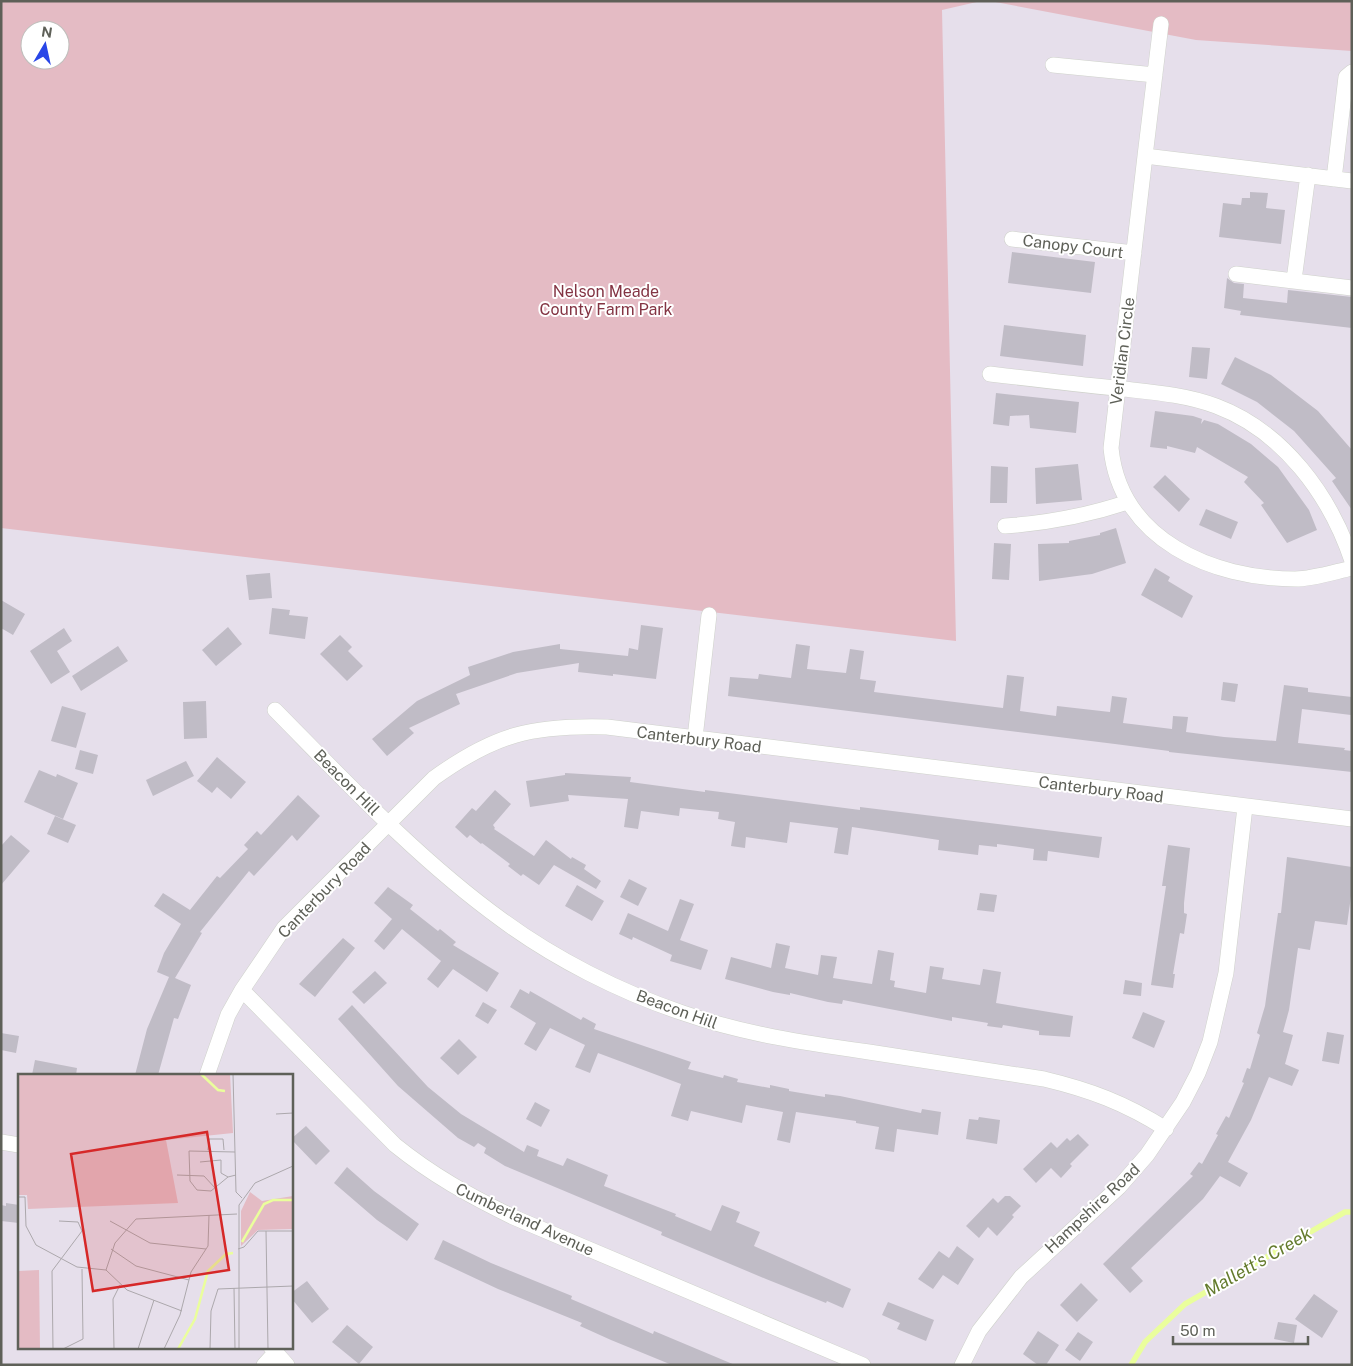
<svg xmlns="http://www.w3.org/2000/svg" width="1353" height="1366" viewBox="0 0 1353 1366" font-family="'Public Sans',sans-serif">
<style>
.green{fill:#e4bbc4;fill-rule:evenodd}
.lines{fill:none;stroke-linecap:round;stroke-linejoin:round}
.stream{stroke:#eafe9c;stroke-width:5.5}
.building{fill:#c0bcc6}
.street-casing{stroke:#cfd2cb;stroke-width:16}
.street{stroke:#fff;stroke-width:15}
.labels{text-anchor:middle;stroke-width:4;stroke-linejoin:round;paint-order:stroke}
.street-label{font-size:16px;fill:#5e6058;stroke:#fff}
.park-label{font-size:16px;fill:#833443;stroke:#fff}
.water-label{font-size:18px;font-style:italic;fill:#647b2d;stroke:#fff}
.inset-river{fill:none;stroke:#eafe9c;stroke-width:2.5}
.inset-road{fill:none;stroke:#aca8ac;stroke-width:1}
.view{fill:#d62828;fill-opacity:0.15;stroke:#d62828;stroke-width:2.5}
.inset-edge{fill:none;stroke:#5e6058;stroke-width:2.5}
</style>
<rect width="100%" height="100%" fill="#e6dfeb"/>
<path class="green" d="M1,1H981L942,10L956,641L1,528ZM30,30H60V60H30Z
M990,1H1352V51L1196,40Z"/>
<g class="lines">
<path class="stream" d="M1131,1365L1145,1342L1185,1304L1345,1212H1352"/>
</g>
<path class="building" d="M1250,192L1268,193L1266,208L1285,210L1281,244L1219,237L1223,203L1241,205L1242,198H1250Z
M1012,252L1095,262L1091,293L1008,283Z
M1227,278L1234,283L1244,284L1243,298L1287,303L1288,290L1352,297V328L1240,315L1241,311L1224,308Z
M1004,325L1086,335L1083,366L1000,356Z
M1192,347L1210,348L1207,379L1189,377Z
M1235,357L1271,375L1318,411L1352,450V510L1332,481L1336,478L1294,431L1257,402L1221,384Z
M996,393L1079,402L1076,433L1030,428L1029,415L1010,416L1009,426L993,424Z
M1155,411L1193,416L1202,419L1201,424L1204,420L1218,424L1251,444L1278,467L1309,510L1317,530L1287,543L1261,505L1264,503L1244,482L1248,477L1197,447L1195,453L1167,446V449L1150,447Z
M1078,464L1082,500L1036,504L1035,468Z
M991,466L1008,467L1007,503H990Z
M1165,475L1190,499L1179,512L1153,487Z
M1206,509L1238,522L1231,539L1199,525Z
M1116,528L1126,563L1092,574L1039,581L1038,544L1069,543V541L1100,535V533Z
M994,543L1011,544L1009,580L992,579Z
M1155,568L1170,577L1168,581L1193,596L1182,618L1141,595Z
M270,573L272,598L249,600L246,575Z
M1,600L25,614L13,635L1,628Z
M272,608L290,610L289,615L308,617L305,639L269,634Z
M641,625L663,628L656,679L613,674V676L578,672L579,663L517,673L456,694L460,704L409,728L414,733L387,756L372,739L417,701L470,675L468,667L513,652L560,644V649L628,656L629,648L638,650Z
M228,627L242,644L216,666L202,650Z
M64,628L72,641L57,651L70,672L51,684L30,651Z
M340,635L352,647L348,651L363,666L347,681L320,654Z
M796,644L810,646L807,669L846,673L850,649L864,651L860,679L876,681L874,692L1003,708L1007,675L1024,677L1020,711L1056,716L1057,706L1110,712L1112,696L1127,698L1123,723L1172,729L1173,716L1188,717L1186,732L1224,737L1276,741L1284,685L1308,688V692L1352,697L1351,715L1302,709L1298,743L1345,748L1344,750L1352,751V772L1169,752V751L1115,744L728,696L730,677L758,679L759,674L791,678Z
M118,646L128,661L81,691L72,676Z
M1223,682L1238,684L1235,702L1221,700Z
M206,701L207,738L184,739L183,702Z
M62,706L86,713L76,748L51,741Z
M80,750L98,755L93,774L75,769Z
M217,757L246,782L231,799L217,787L212,793L197,781Z
M186,761L194,776L153,796L146,780Z
M39,770L56,777L57,774L78,783L63,819L24,802Z
M565,773L631,777L630,782L705,792V790L860,810V807L1102,837L1099,858L1048,851L1047,861L1033,860L1034,849L997,844V847L979,845L978,855L938,850L939,840L852,827L848,855L834,853L838,828L790,822L787,843L746,837L745,848L731,846L735,822L718,819L719,812L680,808L679,816L641,811L638,829L624,827L628,799L568,795L569,801L530,807L526,781L565,775Z
M495,790L511,804L493,825L495,828L494,829L534,856L546,840L571,859L572,857L586,865L584,869L601,881L596,889L554,865L539,885L523,874L521,876L508,866L510,864L482,843L481,844L470,835L467,838L455,827L472,808L476,811Z
M298,795L320,816L297,841L292,835L254,876L249,871L200,932L202,933L175,978L191,985L178,1019L174,1018L158,1075H135L147,1029L169,977L157,972L164,953L181,924L154,906L163,893L190,910L217,876L220,878L248,849L244,845L257,831L261,835Z
M55,816L76,825L68,843L47,834Z
M11,835L30,851L1,885V846Z
M1168,845L1190,848L1184,903V913L1187,914L1184,934L1180,933L1173,974H1175L1173,988L1151,985L1166,886H1162Z
M1287,857L1352,867V889L1347,925L1315,921L1310,950L1298,948L1289,1010L1283,1032L1293,1035L1285,1064L1299,1070L1292,1086L1269,1077L1251,1120L1228,1162L1248,1173L1240,1187L1220,1176L1203,1199L1131,1268L1143,1281L1130,1293L1103,1264L1193,1176L1190,1174L1199,1162L1202,1164L1218,1135L1216,1134L1226,1116L1229,1118L1244,1083L1242,1082L1247,1068L1250,1069L1260,1035L1257,1033L1265,1006L1278,913H1281Z
M629,879L647,888L638,906L620,897Z
M577,885L604,901L592,921L565,906Z
M388,887L413,905L410,909L438,931L440,929L456,942L453,945L499,973L487,992L453,969L438,988L427,979L441,961L402,929L384,950L374,941L392,919L374,903Z
M980,893L997,895L994,912L977,910Z
M680,899L694,904L680,940L708,950L701,970L670,961L672,955L633,937L632,940L619,934L628,913L668,931Z
M343,938L355,948L315,997L299,984Z
M776,943L790,946L785,968L818,975L821,955L837,957L833,978L872,984L878,950L894,953L890,980L895,981L894,987L926,993L930,966L944,968L942,979L980,985L983,969L1001,972L996,1003L1073,1016L1070,1037L1039,1035V1031L1003,1025L1002,1028L987,1026L988,1023L952,1017V1021L843,1000L842,1004L828,1002L790,993V995L773,992L725,979L731,957L771,968Z
M375,971L387,983L364,1004L352,992Z
M1125,980L1142,983L1141,996L1123,994Z
M520,989L529,994L530,991L581,1020L583,1017L596,1024L594,1029L691,1062L688,1069L723,1078L724,1075L738,1079L737,1082L770,1088V1085L789,1089V1091L825,1097V1094L840,1096L921,1113L922,1109L941,1112L938,1135L897,1129L894,1152L875,1149L879,1127L856,1123V1121L796,1112L790,1143L777,1140L783,1112L746,1105L742,1123L691,1111L688,1121L671,1116L681,1084L598,1053L590,1073L575,1067L585,1045L550,1028L536,1051L524,1044L536,1023L510,1007Z
M483,1002L497,1010L488,1024L475,1016Z
M352,1005L428,1087L461,1114L524,1152L527,1145L539,1150L537,1156L563,1166L567,1158L608,1175L604,1186L676,1214L675,1216L711,1231L722,1205L740,1212L736,1222L760,1232L754,1246L851,1289L843,1308L827,1301L826,1303L766,1279L661,1235L662,1232L505,1166L484,1153L486,1148L478,1143L474,1147L458,1138L398,1086L338,1019Z
M1143,1012L1165,1021L1154,1048L1132,1038Z
M1327,1032L1344,1035L1339,1064L1322,1061Z
M1,1033L19,1036L16,1053L1,1050Z
M459,1039L477,1057L458,1075L440,1058Z
M35,1060L77,1068L76,1075H32Z
M535,1102L550,1110L541,1127L526,1119Z
M979,1117L1000,1120L997,1144L966,1139L969,1119L978,1120Z
M306,1126L330,1151L316,1165L291,1139Z
M1078,1134L1089,1145L1070,1164L1072,1166L1061,1178L1051,1168L1036,1183L1023,1169L1051,1142L1057,1148L1067,1138L1070,1141Z
M347,1167L374,1191L419,1224L407,1241L377,1220L334,1183Z
M1005,1196H1010L1021,1206L1012,1215L1014,1217L997,1236L988,1227L979,1238L966,1226L993,1198L998,1203Z
M6,1203L19,1205V1223L1,1221V1205L6,1206Z
M443,1240L491,1263L572,1296L571,1299L637,1327L653,1334L654,1331L735,1365H672L611,1340L580,1326L582,1323L498,1289L434,1259Z
M957,1246L974,1259L958,1285L943,1275L933,1289L918,1279L939,1251L949,1258Z
M307,1281L329,1309L312,1323L291,1298V1293Z
M1081,1283L1098,1300L1077,1322L1060,1305Z
M1314,1294L1338,1311L1322,1338L1295,1319Z
M888,1302L934,1320L926,1341L897,1329L900,1323L882,1315Z
M1278,1322L1297,1325L1294,1343L1274,1339Z
M347,1325L373,1347L359,1364L332,1342Z
M1038,1331L1059,1345L1046,1365H1038L1023,1354Z
M1078,1332L1093,1342L1080,1361L1065,1350Z"/>
<g class="lines">
<g class="street-casing">
<path id="street" d="M1053,65L1155,75
M1145,156L1161,24
M1334,179L1346,77L1352,72
M1352,181L1145,156L1111,448C1120,540 1213,579 1295,579C1313,579 1334,572 1352,568
M1012,239L1134,253
M1236,274L1352,288
M1294,280L1308,175
M990,374C1032,379 1074,384 1115,388C1149,392 1184,394 1216,406C1283,431 1330,495 1352,561
M1005,526C1050,523 1086,516 1128,502
M275,710C347,783 419,860 502,920C555,959 620,992 683,1013C743,1034 806,1043 869,1052C927,1061 985,1070 1044,1079C1090,1090 1125,1103 1166,1129
M695,738L709,615
M242,990L395,1145C432,1175 470,1196 513,1217L863,1365
M207,1075L228,1015L242,990L284,928L434,778C495,734 532,725 607,727L1352,819
M1,1142L19,1145
M271,1347L287,1365
M264,1365L275,1353
M962,1365L979,1331L1021,1277L1119,1187L1147,1155L1183,1102L1198,1073L1210,1042L1226,973L1245,807"/>
</g>
<use href="#street" class="street"/>
</g>
<g class="labels">
<g class="street-label">
<text transform="translate(1073 246) rotate(7)" y="6">Canopy Court</text>
<text transform="translate(1122 351) rotate(-83)" y="6">Veridian Circle</text>
<text transform="translate(699 739) rotate(7)" y="6">Canterbury Road</text>
<text transform="translate(347 782) rotate(45)" y="6">Beacon Hill</text>
<text transform="translate(1101 789) rotate(7)" y="6">Canterbury Road</text>
<text transform="translate(324 890) rotate(-46)" y="6">Canterbury Road</text>
<text transform="translate(677 1009) rotate(20)" y="6">Beacon Hill</text>
<text transform="translate(1092 1208) rotate(-43)" y="6">Hampshire Road</text>
<text transform="translate(525 1219) rotate(25)" y="6">Cumberland Avenue</text>
</g>
<g class="park-label">
<text x="606" y="297">Nelson Meade<tspan x="606" dy="18">County Farm Park</tspan></text>
</g>
<g class="water-label">
<text transform="translate(1258 1262) rotate(-30)" y="6">Mallett's Creek</text>
</g>
</g>
<g transform="translate(18 1074)">
<rect width="275" height="275" fill="#e6dfeb"/>
<path d="M0,0H212L215,59L148,66L160,129L10,135L9,121H0ZM232,118L244,127L275,122L274,155L240,156L223,172V137ZM21,196L22,275H0V197Z" fill="#e4bbc4"/>
<path class="inset-river" d="M183,0L200,16L207,17M224,168L246,130L255,126H275M160,275L177,245L190,197L208,180L215,179"/>
<path class="inset-road" d="M215,0L218,118L224,124M258,40L275,39M190,76L191,65H205L206,76M217,78L171,77L172,107L179,116L193,117L210,103L218,101M182,88L203,86V99L210,103M159,101L186,102L198,115M0,123H7L8,152L18,171L59,193L88,196L109,216L164,237M92,147L132,169L188,175M248,157L250,275M93,175L118,192L171,206M220,175L226,173L240,157H275M88,196L97,169L118,145L219,140M216,214L217,275M35,275L34,197L64,157L60,148L41,147M45,275L65,265L64,195M96,275L95,225L102,211M120,275L136,226M146,275L162,241L173,198L190,172L191,141M192,275L193,237L200,215L275,212M221,275V131L237,109L275,92"/>
<path class="view" d="M189,58L211,196L75,217L53,80Z"/>
<rect width="275" height="275" class="inset-edge"/>
</g>
<rect width="1353" height="1366" fill="none" stroke="#5e6058" stroke-width="5"/>
<g transform="translate(45 45) rotate(9)"><circle r="24" fill="#ffffff" stroke="#bfbfbc"/>
<path d="M0-4L9 19L0 12L-9 19Z" fill="#2946e7"/>
<text y="-8" font-size="14" font-weight="bold" text-anchor="middle" fill="#5e6058">N</text>
</g>
<path d="M1173 1336v8h135v-8" fill="none" stroke="#5e6058" stroke-width="2.5"/>
<text x="1180" y="1336" font-size="15" fill="#5e6058" stroke="#ffffff" stroke-width="4" paint-order="stroke">50 m</text>
</svg>
